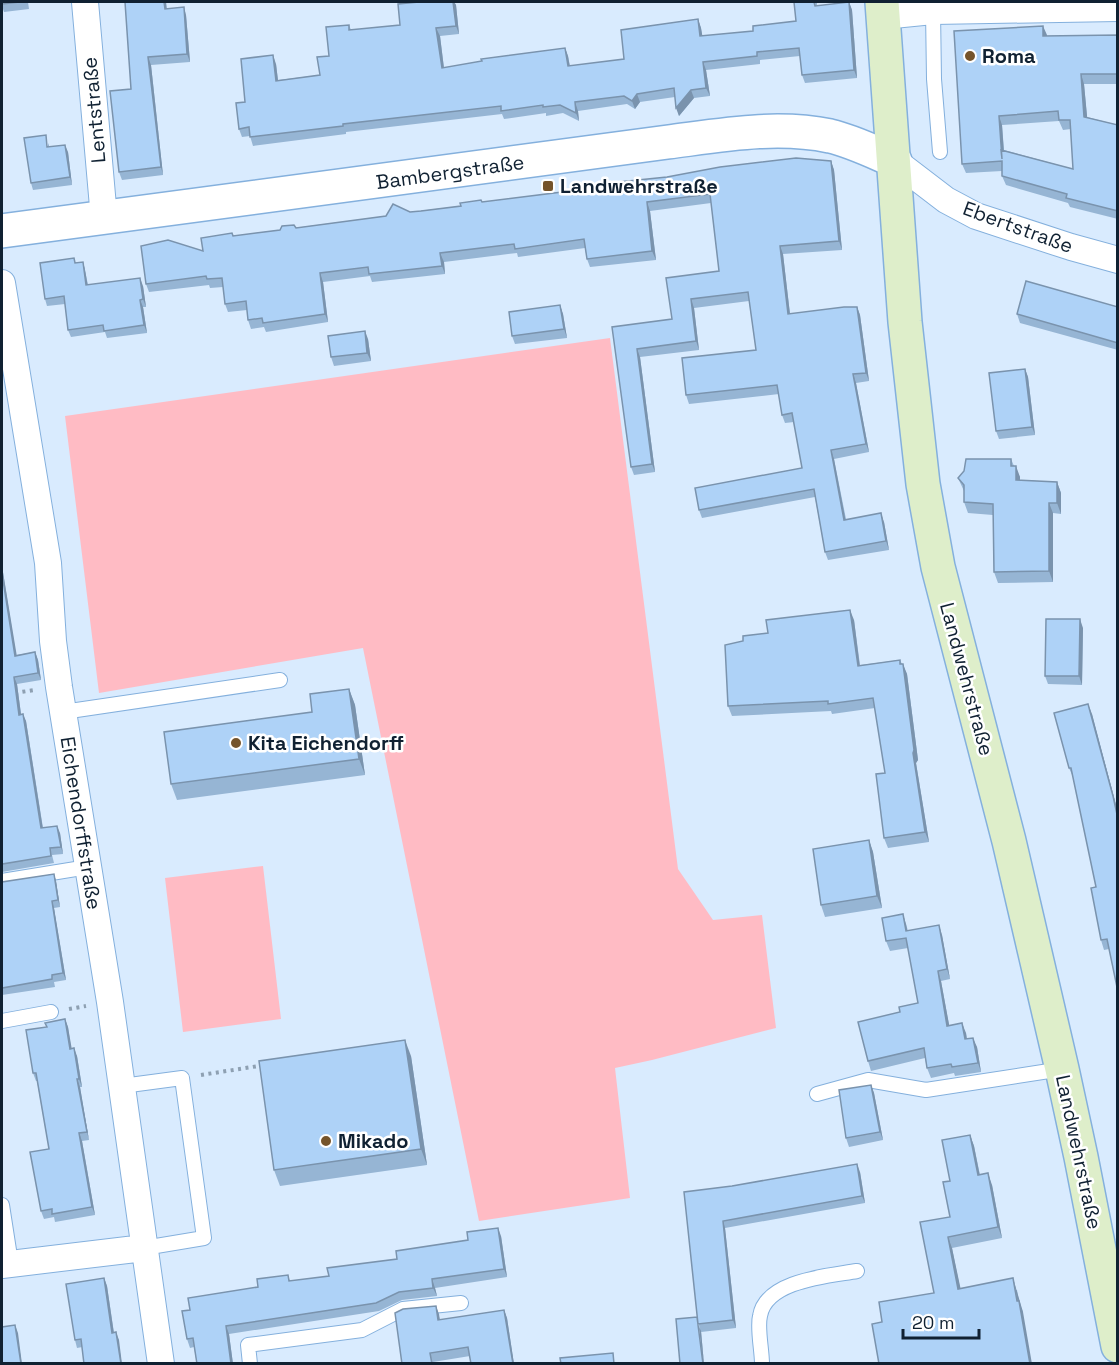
<svg xmlns="http://www.w3.org/2000/svg" width="1119" height="1365" viewBox="0 0 1119 1365" font-family="'Space Grotesk',sans-serif">
<style>
.green{fill:#ffbbc4}
.lines{fill:none;stroke-linecap:round;stroke-linejoin:round}
.service-casing{stroke:#84b0dd;stroke-width:16}
.minor-casing{stroke:#84b0dd;stroke-width:28}
.tertiary-casing{stroke:#84b0dd;stroke-width:36}
.secondary-casing{stroke:#84b0dd;stroke-width:36}
.path{stroke:#8ea0b2;stroke-width:4;stroke-dasharray:3 4.5;stroke-linecap:butt}
.service{stroke:#fff;stroke-width:14}
.minor{stroke:#fff;stroke-width:26}
.tertiary{stroke:#fff;stroke-width:33}
.secondary{stroke:#deeeca;stroke-width:33}
.wall{fill:#96b5d4;fill-rule:evenodd}
.shaded-wall{fill:#7a93ad}
.building{fill:#aed2f7;stroke:#7a93ad;stroke-width:1.5;fill-rule:evenodd}
.poi-dot{fill:#75542b;stroke:#fff;stroke-width:2}
.labels{text-anchor:middle;stroke-width:5;stroke-linejoin:round;paint-order:stroke}
.poi-label{font-size:20px;font-weight:bold;fill:#102132;stroke:#fff;text-anchor:start}
.street-label{font-size:20px;fill:#102132;stroke:#fff}
</style>
<rect width="100%" height="100%" fill="#d9ebfe"/>
<path class="green" d="M610,338L678,869L713,920L762,915L776,1028L652,1060L615,1068L630,1198L479,1221L363,648L99,693L65,416Z
M263,866L281,1019L183,1032L165,878Z"/>
<g class="lines">
<g class="service-casing">
<path id="service" d="M933,11L934,79L940,152
M63,712L280,680
M2,881L88,867
M2,1021L51,1012
M122,1086L182,1078L204,1238L144,1248
M817,1094L868,1080L926,1090L1062,1069
M2,1205L11,1263
M250,1364L248,1345L362,1330L403,1309L461,1303
M762,1364C762,1350 757,1328 760,1316C766,1280 829,1276 857,1271"/>
</g>
<g class="minor-casing">
<path id="minor" d="M85,2L104,218
M883,16L933,11L1118,8
M895,161L946,200L976,216L1071,247L1118,260
M2,283L48,563L53,641L59,687L110,1002L161,1364
M2,1265L144,1248"/>
</g>
<g class="tertiary-casing">
<path id="tertiary" d="M2,231L668,142C722,135 776,125 830,136C852,141 874,152 895,161"/>
</g>
<g class="secondary-casing">
<path id="secondary" d="M882,2L905,322L923,484L938,567L1009,841L1062,1069L1081,1157L1118,1346"/>
</g>
<path class="path" d="M15,693L34,690
M69,1009L86,1006
M201,1075L265,1065"/>
<use href="#service" class="service"/>
<use href="#minor" class="minor"/>
<use href="#tertiary" class="tertiary"/>
<use href="#secondary" class="secondary"/>
</g>
<path class="wall" d="M2,2H28L29,9L4,12L2,6Z
M125,2H166L167,9L186,15L190,62L151,65L163,175L122,180L119,172L131,89Z
M419,2H454L456,5L459,34L440,36L444,68L565,48L568,56L570,66L624,59L698,19L701,28L702,36L753,31L796,21L794,2H817V6L849,2L852,10L857,78L805,83L802,75L800,56L760,60V64L706,70L710,96L694,98L679,116L675,97L640,102L635,109L627,104L578,111L579,121L563,113L546,116V113L504,119L502,114L346,132V134L253,146L250,136L242,137L239,129L245,102L276,64L278,80L320,75L349,25L351,30L400,25Z
M1118,35V84H1084L1087,117L1118,125V219L1070,207L1068,203L1006,185L1002,176V171L966,173L962,164L1047,36ZM1059,121L1063,130L1071,129L1073,169L1004,150L1002,125Z
M49,143V147L68,152L72,185L33,190L31,183Z
M831,161L834,170L842,250L783,254L790,314L857,307L860,315L869,381L856,383L869,452L834,459L846,519L884,522L889,550L828,560L825,552L815,497L702,518L699,510L802,468L794,422L785,423L782,415L779,394L689,404L686,395L756,350L749,301L694,308L699,350L640,357L655,472L634,475L631,467L612,327L672,319L719,271L711,203L650,211L656,260L590,267L587,259L585,248L518,257L517,253L444,262L445,274L372,282L370,276L323,282L328,322L266,332L264,327L251,329L248,320L247,310L228,312L225,304L223,287L210,288L209,285L149,292L146,284L203,251L233,236L386,216L410,212L461,206L482,202Z
M83,262L85,270L88,285L143,286L146,307H143L147,333L107,338L105,332L71,337L68,330L65,304L47,306L45,299L76,263Z
M560,305L563,314L567,338L515,344L512,336Z
M1118,307V350L1020,323L1017,314Z
M368,339L371,361L334,366L331,357Z
M1025,369L1028,377L1035,435L999,439L996,431Z
M1011,459L1014,466L1020,477V480L1057,482L1061,493V514L1053,513V582L998,583L994,572L993,515L968,513L964,502V491L958,478Z
M2,566L16,655L35,652L38,660L41,680L17,684L21,714L26,721L43,828L60,833L63,854L52,855L54,863L2,872Z
M854,620L860,665L900,660L907,674L918,760L916,763L929,842L888,848L884,838L885,773L875,708L832,714L831,711L732,716L728,706L743,641L768,633Z
M1083,628L1082,685L1048,684L1045,676Z
M349,689L355,705L365,775L177,800L171,784L312,712Z
M1092,714L1118,812V992L1109,949L1104,950L1101,940L1096,887L1073,777L1069,768Z
M869,840L873,852L882,908L825,917L821,905Z
M54,874L56,881L60,907L54,908L66,980L54,982L55,987L2,995V882Z
M906,924L908,931L942,935L950,979L941,981L949,1025L966,1033L967,1039L977,1047L981,1072L955,1076L954,1073L931,1078L927,1068L925,1058L871,1071L868,1061L900,1012L918,1003L908,948L890,951L886,941Z
M65,1019L68,1027L71,1048L77,1056L82,1087H80L89,1140L82,1141L95,1215L55,1222L54,1217L44,1219L41,1211L49,1149L37,1081H36L33,1073L47,1027Z
M411,1056L427,1165L280,1186L274,1170Z
M871,1085L874,1093L883,1140L849,1147L846,1138Z
M970,1135L974,1146L980,1175L992,1185L1002,1238L952,1248L960,1288L1017,1290L1019,1302L1023,1312L882,1322L934,1293L950,1217V1181Z
M860,1172L865,1203L725,1228L736,1328L701,1332V1331L704,1364L698,1317L732,1186Z
M501,1236L507,1277L435,1288L437,1296L402,1300L379,1311L229,1334L233,1364H197L194,1347L190,1348L187,1339L190,1310L258,1287L288,1275L290,1281L329,1276L397,1259Z
M104,1278L107,1286L114,1333L119,1340L77,1348L75,1340Z
M436,1306L440,1320L504,1310L507,1318L514,1364H471L470,1356L433,1362V1364H402Z"/>
<path class="shaded-wall" d="M164,2H166L167,17L165,9Z
M453,2H454L456,5L459,34L456,26Z
M849,2L852,10L857,78L854,70Z
M184,7L186,15L190,62L187,54Z
M698,19L701,28L704,45L700,36Z
M1043,26L1047,35V45L1043,36Z
M436,28L440,36L445,77L442,68Z
M565,48L568,56L571,74L568,66Z
M273,55L276,64L279,89L276,81Z
M148,57L151,65L163,175L161,167Z
M703,62L706,70L710,96L706,88Z
M1081,74L1084,84L1088,126L1084,117Z
M691,90L694,98L679,116L676,108Z
M637,94L640,102L635,109L632,101Z
M575,102L578,111L579,121L576,113Z
M999,116L1002,125L1005,169L1002,159Z
M65,145L68,152L72,185L70,177Z
M831,161L834,170L842,250L839,241Z
M647,202L650,211L656,260L652,251Z
M780,246L783,254L791,323L788,314Z
M440,253L444,262L445,274L442,266Z
M83,262L85,270L89,293L86,285Z
M320,273L323,282L328,322L325,314Z
M140,278L143,286L146,307L143,299Z
M691,299L694,308L699,350L696,341Z
M140,300L143,307L147,333L144,325Z
M560,305L563,314L567,338L564,329Z
M857,307L860,315L869,381L866,373Z
M365,331L368,339L371,361L367,353Z
M637,349L640,357L655,472L652,464Z
M1025,369L1028,377L1035,435L1032,427Z
M853,374L856,383L869,452L866,444Z
M831,450L834,459L847,528L844,520Z
M1016,466L1020,477V491L1016,480Z
M1057,482L1061,493V514L1057,503Z
M1049,503L1053,513V582L1049,571Z
M881,513L884,522L889,550L886,541Z
M2,566L18,663L15,656L2,574Z
M850,610L854,620L861,676L858,666Z
M1080,619L1083,628L1082,685L1079,676Z
M35,652L38,660L41,680L38,673Z
M903,664L907,674L918,760L916,763L929,842L925,832L913,753Z
M14,677L17,684L22,722L19,715Z
M349,689L355,705L365,775L359,759Z
M1088,704L1092,714L1116,805L1118,819Z
M23,714L26,721L44,836L41,828Z
M57,826L60,833L63,854L61,847Z
M869,840L873,852L882,908L877,896Z
M54,874L56,881L60,907L58,900Z
M52,901L54,908L66,980L63,973Z
M903,914L906,924L909,941L906,931Z
M939,925L942,935L950,979L947,969Z
M938,971L941,981L951,1035L947,1026Z
M65,1019L68,1027L73,1056L70,1049Z
M962,1023L966,1033L968,1049L965,1039Z
M973,1038L977,1047L981,1072L978,1063Z
M405,1040L411,1056L427,1165L421,1149Z
M74,1048L77,1056L82,1087L79,1079Z
M77,1079L80,1087L89,1140L87,1132Z
M871,1085L874,1093L883,1140L880,1132Z
M79,1133L82,1141L95,1215L92,1207Z
M970,1135L974,1146L982,1187L978,1175Z
M857,1164L860,1172L865,1203L862,1196Z
M988,1173L992,1185L1002,1238L998,1227Z
M723,1221L725,1228L736,1328L733,1320Z
M498,1228L501,1236L507,1277L504,1269Z
M948,1237L952,1248L963,1300L958,1289Z
M104,1278L107,1286L115,1341L112,1333Z
M1013,1278L1023,1312L1032,1364H1030Z
M432,1279L435,1288L437,1296L433,1288Z
M436,1306L439,1314L441,1329L438,1320Z
M504,1310L507,1318L514,1364H513Z
M15,1325L18,1333L22,1364H21Z
M226,1326L229,1334L233,1364H231Z
M699,1327L701,1331L704,1364H703Z
M116,1332L119,1340L122,1364H121Z"/>
<path class="building" d="M2,2H20L2,4Z
M125,2H164L165,9L184,7L187,54L148,57L161,167L119,172L110,91L131,89Z
M419,2H453L456,26L436,28L442,68L482,61L481,59L565,48L568,66L624,59L621,30L698,19L700,36L753,31V26L796,21L794,2H814L815,6L849,2L854,70L802,75L799,48L757,52V56L703,62L706,88L691,90L676,108L674,88L637,94L632,101L624,96L575,102L576,113L560,105L543,107V105L501,111V106L343,124V126L250,137L249,127L239,129L236,103L245,102L241,59L273,55L276,81L320,75L317,57L329,56L326,27L349,25V30L400,25L398,4Z
M1043,26V36L1118,35V74H1081L1084,117L1118,125V211L1066,198L1067,194L1002,176V161L962,164L954,31ZM1058,111L1059,120H1070L1073,169L1001,150L1002,159L999,116Z
M46,135L47,147L65,145L70,177L31,183L24,138Z
M796,158L831,161L839,241L780,246L788,314L844,307H857L866,373L853,374L866,444L831,450L844,520L881,513L886,541L825,552L814,489L699,510L695,488L802,468L792,413L782,415L777,385L686,395L682,358L756,350L748,292L691,299L696,341L637,349L652,464L631,467L612,327L672,319L666,278L719,271L710,194L647,202L652,251L587,259L584,239L515,249L514,244L440,253L442,266L369,274L368,267L320,273L325,314L263,323L262,318L248,320L246,301L225,304L222,278L207,279L206,276L146,284L141,246L168,240L203,251L201,238L232,233L233,236L280,230L282,226L294,225L296,228L386,216L393,204L410,212L421,211L461,206L460,203L481,200L482,202L610,186L609,183L667,177L720,167Z
M74,258L75,263L83,262L86,285L140,278L143,299L140,300L144,325L104,331L103,325L68,330L64,296L45,299L40,263Z
M1026,281L1118,307V343L1017,314Z
M560,305L564,329L512,336L509,312Z
M365,331L367,353L331,357L328,336Z
M1025,369L1032,427L996,431L989,373Z
M966,459H1011V466H1016V480L1057,482V503H1049V571L994,572L993,504L964,502V485L958,478L964,471Z
M2,574L15,656L35,652L38,673L14,677L19,715L23,714L41,828L57,826L61,847L50,848L51,856L2,864Z
M850,610L858,666L900,660V664H903L914,750L913,753L925,832L884,838L876,774L885,773L873,698L828,704V701L728,706L725,645L743,641V636L768,633L766,620Z
M1046,619H1080L1079,676H1045Z
M349,689L359,759L171,784L164,732L312,712L310,694Z
M1088,704L1113,796L1118,819V992L1107,939L1101,940L1091,888L1096,887L1071,768H1069L1054,713Z
M869,840L877,896L821,905L813,849Z
M54,874L58,900L52,901L63,973L52,975V979L2,988V882Z
M903,914L906,931L939,925L947,969L938,971L947,1026L962,1023L965,1039L973,1038L978,1063L952,1067L951,1064L927,1068L924,1048L868,1061L858,1022L900,1012L899,1007L918,1003L906,938L886,941L882,918Z
M65,1019L70,1049L74,1048L79,1079H77L87,1132L79,1133L92,1207L52,1214V1209L41,1211L30,1152L49,1149L36,1073H33L26,1030L47,1027L45,1023Z
M405,1040L421,1149L274,1170L259,1061Z
M871,1085L880,1132L846,1138L839,1090Z
M970,1135L978,1175L988,1173L998,1227L948,1237L958,1289L1013,1278L1017,1301H1019L1030,1364H879L872,1324L882,1322L879,1302L934,1293L920,1222L950,1217L943,1182L950,1181L942,1140Z
M857,1164L862,1196L723,1221L733,1320L698,1324L684,1192L732,1186Z
M498,1228L504,1269L432,1279L433,1288L399,1292L376,1303L226,1326L231,1364H197L193,1338L187,1339L182,1311L190,1310L188,1298L258,1287L257,1279L288,1275L289,1281L329,1276L327,1268L397,1259L396,1251L468,1240L467,1232Z
M104,1278L112,1333L116,1332L121,1364H84L81,1339L75,1340L66,1284Z
M436,1306L438,1320L504,1310L513,1364H471L468,1347L430,1353L432,1364H402L395,1313L403,1309Z
M697,1317L703,1364H680L676,1319Z
M15,1325L21,1364H2V1327Z
M613,1353L614,1364H561L560,1358Z"/>
<g class="poi-dot">
<circle cx="970" cy="56" r="6"/>
<rect x="542" y="180" width="12" height="12" rx="3"/>
<circle cx="236" cy="743" r="6"/>
<circle cx="326" cy="1141" r="6"/>
</g>
<g class="labels">
<g class="poi-label">
<text x="982" y="63">Roma</text>
<text x="560" y="193">Landwehrstraße</text>
<text x="248" y="750">Kita Eichendorff</text>
<text x="338" y="1148">Mikado</text>
</g>
<g class="street-label">
<text transform="translate(94 110) rotate(-95)" y="7">Lentstraße</text>
<text transform="translate(450 172) rotate(-8)" y="7">Bambergstraße</text>
<text transform="translate(1018 227) rotate(20)" y="7">Ebertstraße</text>
<text transform="translate(967 679) rotate(75)" y="7">Landwehrstraße</text>
<text transform="translate(81 823) rotate(81)" y="7">Eichendorffstraße</text>
<text transform="translate(1079 1152) rotate(78)" y="7">Landwehrstraße</text>
</g>
</g>
<rect width="1119" height="1365" fill="none" stroke="#102132" stroke-width="6"/>
<path d="M903 1329v9h76v-9" fill="none" stroke="#102132" stroke-width="3"/>
<text x="912" y="1329" font-size="18" fill="#102132" stroke="#ffffff" stroke-width="4.5" paint-order="stroke">20 m</text>
</svg>
